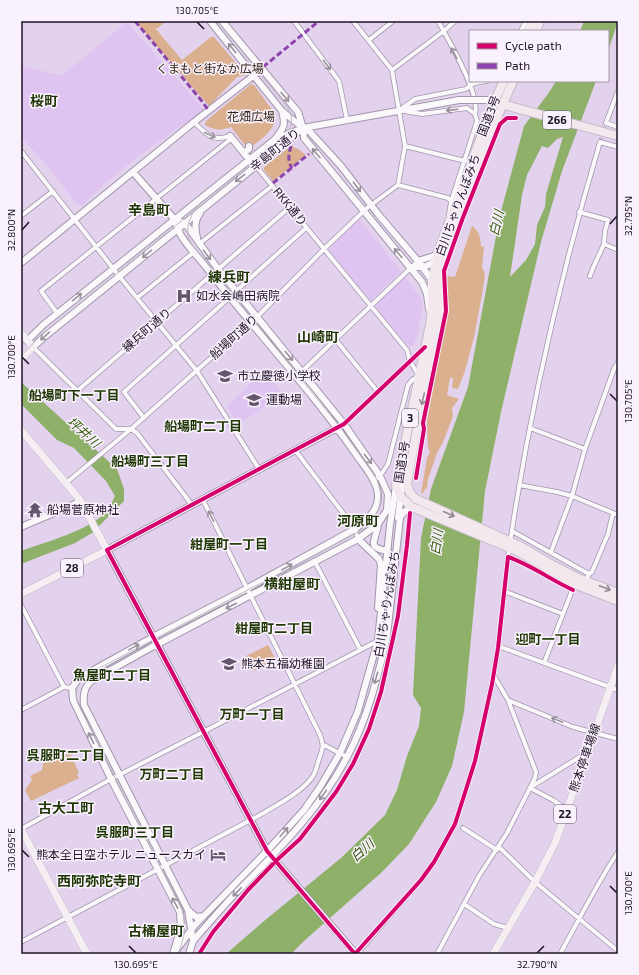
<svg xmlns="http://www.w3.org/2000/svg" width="639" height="975" viewBox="0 0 639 975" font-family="'Exo 2','Noto Sans JP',sans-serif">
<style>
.built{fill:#dfc4f1}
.green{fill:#dab08e}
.water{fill:#8eb068;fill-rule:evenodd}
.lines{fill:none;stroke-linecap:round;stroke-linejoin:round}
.street-tunnel{stroke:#bcacc6;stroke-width:4;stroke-dasharray:4 2;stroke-linecap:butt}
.street-casing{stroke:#a295aa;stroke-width:5.5}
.secondary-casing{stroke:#a295aa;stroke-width:8}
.primary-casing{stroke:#c4bbc9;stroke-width:8}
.highway-casing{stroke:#c4bbc9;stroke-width:10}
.street{stroke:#fbf8fc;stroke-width:4}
.secondary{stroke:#fbf8fc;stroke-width:6}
.primary{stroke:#f5eff3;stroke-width:7}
.highway{stroke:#f2e8ed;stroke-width:8}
.tram{stroke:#beb9c0;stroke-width:1}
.secondary-bridge-casing{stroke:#a295aa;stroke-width:8;stroke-linecap:butt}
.secondary-bridge{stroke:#fbf8fc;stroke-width:6}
.quiet{stroke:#8e44ad;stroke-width:3;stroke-dasharray:6 3;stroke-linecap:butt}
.cycleway-casing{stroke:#f9f2fd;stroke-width:6}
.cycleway{stroke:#d6006c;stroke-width:4}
.oneway{stroke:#98919c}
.oneway2{stroke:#938893}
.ticks{fill:none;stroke:#1f1326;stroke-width:1.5}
.labels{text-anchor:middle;stroke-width:3;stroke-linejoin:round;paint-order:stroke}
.shield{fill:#f9f2fd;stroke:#605666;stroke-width:1}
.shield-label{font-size:11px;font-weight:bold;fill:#1f1326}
.park-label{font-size:12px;fill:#352614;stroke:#f9f2fd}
.street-label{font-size:12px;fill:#1f1326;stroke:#f9f2fd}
.poi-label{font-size:12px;fill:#1f1326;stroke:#f9f2fd;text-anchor:start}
.water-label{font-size:13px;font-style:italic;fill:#375b0c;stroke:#f9f2fd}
.neighbourhood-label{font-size:13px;font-weight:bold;fill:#1f3704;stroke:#f9f2fd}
.quarter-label{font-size:14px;font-weight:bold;fill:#1f3704;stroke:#f9f2fd}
.neatline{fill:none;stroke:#1f1326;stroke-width:1.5}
.ticks-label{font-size:10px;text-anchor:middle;fill:#1f1326}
</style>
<rect width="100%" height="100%" fill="#e3d2ee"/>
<path class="built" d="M127,22L204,110L139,156L103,185L82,206L77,204L49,168L21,137V74L23,66L61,76Z
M359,219L401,271L371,301L329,250Z
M405,277L420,297L423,306L417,337L413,346L409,347L375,306Z
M265,370L283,394L238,425L227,406Z"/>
<path class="green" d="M135,21H166L158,28H155L182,60L211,37H214L246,75L237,77L209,106Z
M251,84L254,85L276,115C275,131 262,138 250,148H247L231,127C220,131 214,130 205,125L206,121Z
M291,146L298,149L306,155L273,181L264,170V167Z
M472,226C480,232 480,237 481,246L484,247L482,267L485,274L482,295L474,337L465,371L458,389L452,388L453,378H450L447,395L459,399L452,408L453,416L443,442L437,453L428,479L427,487L422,494L421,493L427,458L430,452L428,448L427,421L448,309L446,277L449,276L455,277Z
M268,645L276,660L253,671L246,656Z
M70,753L79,773L77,774L79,778L31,801L25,790L32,780L30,776L42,770L43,763L62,754L66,755Z"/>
<path class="water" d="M584,21H618L608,51V31H580Z
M556,81H596L562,171L541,242L501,412L485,491L464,712L452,766L436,802L409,844L382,872L304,941L291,954H226L264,921L341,858L385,815L397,790L407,756L419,726L421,708L413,695L421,538L431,489L468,387L500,215L524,126L550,91ZM563,137L546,194L545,207L537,225L535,244L526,260L510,277L522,195L527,175L542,146L548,148L557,139Z
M21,382L117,469L124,489V501L92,533L75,543L21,564V551C45,542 96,529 110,507C112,504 113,499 115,496L106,481L74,448L57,440L21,404Z"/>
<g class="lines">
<path class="street-tunnel" d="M600,142L606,123"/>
<g class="street-casing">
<path id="street" d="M294,21L339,81L347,120
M438,21C448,39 481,95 475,114
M521,31L526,21
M369,40L393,21
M392,70L444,31L455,21
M618,91L606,123L618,127
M401,109L415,99L466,89C472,83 478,82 487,81
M404,111L422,114L467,108L475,114L477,121L451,202L449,214
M194,122C206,134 212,142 230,136
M405,146L465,161
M21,151L119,276L197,371L259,469
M256,166L407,350L410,361L419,376L412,380L408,385L388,464L380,476L373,481
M398,185L448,198L452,202
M579,212L608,220L605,231L604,244L618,250
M21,216L53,191
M199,244L272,186
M590,276L593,268L604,244
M236,291L306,228
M137,298L194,252
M57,313L41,291L232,138
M335,339L378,392
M33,347L116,429H131L137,433L192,505
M296,377L418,261
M77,391L290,207
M144,418L124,392L230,297
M344,424L424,348
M530,428L585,449
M295,450L355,529L358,539
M66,483L131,429L257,317L324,249L367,208L398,185L405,146L392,70L353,21
M519,485L557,492L572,496L618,515
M512,531L589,574L586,581
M551,552L572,496L585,449L614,369L618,362
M508,557C528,417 560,277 600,142L618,147
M315,562L360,649
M589,574L592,572L608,534L613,513
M504,591L563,614
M21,605L64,687
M498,646L618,690
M544,663L573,588
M508,700L573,727L618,739
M21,710L64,687L72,688
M324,745L347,757
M531,787L586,753
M530,788L553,800L567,810
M463,828L497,850
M21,829L111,779L203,732L387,636
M499,847L535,882L618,951
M464,904L494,924L508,928
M21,942L260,815C275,806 304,791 313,776C316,771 317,765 319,759C323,748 324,746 320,735L203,500
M362,948L421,880L434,862L455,824L475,761L492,684L498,648L508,557C531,565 551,580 573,590
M437,954L479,876L507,833L535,778L536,772L508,700L494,676
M560,954C579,920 596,885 618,852"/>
</g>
<g class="secondary-casing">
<path id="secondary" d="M210,21L282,111L303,128L310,132L341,166L378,214L418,261L433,282
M222,21L298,112L303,128L304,138L422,282L427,294L429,309
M230,136L252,163
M275,139C284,128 286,125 282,111
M244,153L249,149V146
M133,172L175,220C178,238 195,253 206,267C254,330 310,388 355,453C363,465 377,480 378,495C379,510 366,521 355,529L248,588L153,637L79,678L72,688L73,700L111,779L180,912L181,928L173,954
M175,220L185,223L218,269L344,424L380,476L388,494L387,510L378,524L358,539L152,647L91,681C84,688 83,695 84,705L188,910L193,941L189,954
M197,238C195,229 194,221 200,213
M418,261L434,256L438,252
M21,263L194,122L257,73
M410,268L426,266L437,261
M27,341L43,325L274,140L303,128L459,100
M33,347L43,338L299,131
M339,427L107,550L267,851L356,954
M398,518L402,486L408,465
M368,519L378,524C377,540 364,547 388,551
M21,527L75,504L80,500
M358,539L379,559L381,565L378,608
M188,910L196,917L204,916
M193,941C206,926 219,911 233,896C275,853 319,811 347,757C367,720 378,677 387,636L400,517L405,511L412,507
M177,949L195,925L267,851L304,810L320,787L340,753L358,711L378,640L390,525L396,486"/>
</g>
<g class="primary-casing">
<path id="primary" d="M21,333L33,347L21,359
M21,430L80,500L107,550L21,594
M21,829L87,954
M493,954L535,882L555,843L618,666"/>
</g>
<g class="highway-casing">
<path id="highway" d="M528,31L533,21
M536,31L540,21
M504,81L494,102L438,252L432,282V308L430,325L396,485L400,496L412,507L517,551L577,585L618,601
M513,81L496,120L445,252L439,281L440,307L438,325L421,406L408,479L407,485L410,493L416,499L520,546L549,563L578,578L618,593
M498,103L618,136"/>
</g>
<use href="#street" class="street"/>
<use href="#secondary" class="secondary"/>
<use href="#primary" class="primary"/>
<use href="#highway" class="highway"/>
<path class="tram" d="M21,356L42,334L268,151C282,139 299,129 288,108L217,21
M178,954C184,939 187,927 182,910L78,704C74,692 78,681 88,674L364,529C380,516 385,497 376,478L340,427L193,246L188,237V225L193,212L201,202"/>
<g class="secondary-bridge-casing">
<path id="secondary-bridge" d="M459,100H488"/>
</g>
<use href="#secondary-bridge" class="secondary-bridge"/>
<path class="quiet" d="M135,21L201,100L209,111
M263,67L319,21
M291,146C289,153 287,161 292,168
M273,183L309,154"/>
<g class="cycleway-casing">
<path id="cycleway" d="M425,347L344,424L107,550L267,851L355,954L421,880L434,862L455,824L475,761L492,684L498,648L508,557C531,565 551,580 573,590
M416,478L424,429L423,423L446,311L444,271L462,220L500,124L507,118H516
M278,859L300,839L336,792L353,764L369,729L381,692L398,616L407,545L410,513
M199,954L213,932L248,890L273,864"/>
</g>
<use href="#cycleway" class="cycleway"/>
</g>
<defs><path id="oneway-shaft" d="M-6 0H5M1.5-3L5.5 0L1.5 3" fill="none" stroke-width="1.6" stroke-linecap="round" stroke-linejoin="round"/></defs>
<g class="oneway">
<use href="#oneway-shaft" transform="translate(232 48) rotate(-129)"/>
<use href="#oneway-shaft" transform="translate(454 53) rotate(-117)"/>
<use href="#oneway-shaft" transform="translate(327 65) rotate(53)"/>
<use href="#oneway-shaft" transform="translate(285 97) rotate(49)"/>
<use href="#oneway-shaft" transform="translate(452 110) rotate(173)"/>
<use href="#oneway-shaft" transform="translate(210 135) rotate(25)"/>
<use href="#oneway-shaft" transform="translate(316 153) rotate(-130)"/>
<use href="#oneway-shaft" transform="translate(240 178) rotate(142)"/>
<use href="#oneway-shaft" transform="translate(357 187) rotate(53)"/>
<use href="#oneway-shaft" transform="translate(398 253) rotate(-130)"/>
<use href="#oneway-shaft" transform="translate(147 254) rotate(141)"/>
<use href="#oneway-shaft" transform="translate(207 255) rotate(53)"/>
<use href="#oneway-shaft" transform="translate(77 297) rotate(-39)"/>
<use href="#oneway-shaft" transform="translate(45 336) rotate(139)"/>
<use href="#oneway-shaft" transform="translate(289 356) rotate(51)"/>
<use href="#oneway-shaft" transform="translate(368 459) rotate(52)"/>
<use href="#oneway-shaft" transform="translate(211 516) rotate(-117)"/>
<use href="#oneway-shaft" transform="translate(287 567) rotate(-29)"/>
<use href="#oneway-shaft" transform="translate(231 606) rotate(153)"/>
<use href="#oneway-shaft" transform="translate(134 647) rotate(-29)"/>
<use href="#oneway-shaft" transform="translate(376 678) rotate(106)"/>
<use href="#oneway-shaft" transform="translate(557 720) rotate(-158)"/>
<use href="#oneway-shaft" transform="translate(91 738) rotate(-116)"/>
<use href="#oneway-shaft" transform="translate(323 795) rotate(126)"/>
<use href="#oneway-shaft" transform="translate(284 832) rotate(-49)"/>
<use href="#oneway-shaft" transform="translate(237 892) rotate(134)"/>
<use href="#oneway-shaft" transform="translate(175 903) rotate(-118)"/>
</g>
<g class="oneway2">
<use href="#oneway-shaft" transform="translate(423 399) rotate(102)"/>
<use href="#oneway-shaft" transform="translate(449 514) rotate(24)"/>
<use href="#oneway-shaft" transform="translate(605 588) rotate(21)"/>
</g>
<path class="ticks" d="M197,22L204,29M610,224L617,216M22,230L29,222M22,357L29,364M610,394L617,401M22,850L29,857M610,886L617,893M129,946L136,953M537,953L544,946"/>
<defs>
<g id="hospital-bare" transform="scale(1.2)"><path d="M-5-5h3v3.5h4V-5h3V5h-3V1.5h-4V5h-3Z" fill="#64566c" stroke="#f9f2fd" stroke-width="2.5" paint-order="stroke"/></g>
<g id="school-bare" transform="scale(1.2)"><path d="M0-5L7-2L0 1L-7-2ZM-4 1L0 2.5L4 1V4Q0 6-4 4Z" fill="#64566c" stroke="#f9f2fd" stroke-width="2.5" paint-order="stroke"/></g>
<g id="temple-bare" transform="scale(1.2)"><path d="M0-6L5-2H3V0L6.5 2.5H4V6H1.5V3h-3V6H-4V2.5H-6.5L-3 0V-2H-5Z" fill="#64566c" stroke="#f9f2fd" stroke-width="2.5" paint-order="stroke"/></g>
<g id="hotel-bare" transform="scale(1.2)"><path d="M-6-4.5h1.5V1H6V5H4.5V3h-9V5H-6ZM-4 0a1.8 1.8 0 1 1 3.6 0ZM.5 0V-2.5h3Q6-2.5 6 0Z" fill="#64566c" stroke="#f9f2fd" stroke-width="2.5" paint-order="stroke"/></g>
</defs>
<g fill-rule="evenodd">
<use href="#hospital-bare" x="184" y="296"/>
<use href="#school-bare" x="225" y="376"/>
<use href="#school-bare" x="254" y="400"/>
<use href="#temple-bare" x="35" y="510"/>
<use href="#school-bare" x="229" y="664"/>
<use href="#hotel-bare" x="218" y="855"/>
</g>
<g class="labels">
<g class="shield">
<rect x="543" y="111" width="28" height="18" rx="3"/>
<rect x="402" y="409" width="16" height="18" rx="3"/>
<rect x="61" y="559" width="22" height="18" rx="3"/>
<rect x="554" y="805" width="22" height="18" rx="3"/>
</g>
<g class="shield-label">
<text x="557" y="124">266</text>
<text x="410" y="422">3</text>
<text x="72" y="572">28</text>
<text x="565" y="818">22</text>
</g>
<g class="park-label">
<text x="210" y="73">くまもと街なか広場</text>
<text x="251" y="121">花畑広場</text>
</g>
<g class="street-label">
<text transform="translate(489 116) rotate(-69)" y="4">国道3号</text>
<text transform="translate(275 150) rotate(-39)" y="4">辛島町通り</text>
<text transform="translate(458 205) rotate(-70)" y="4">白川ちゃりんぽみち</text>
<text transform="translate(290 207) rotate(51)" y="4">RKK通り</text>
<text transform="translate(147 330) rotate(-41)" y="4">練兵町通り</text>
<text transform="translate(234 337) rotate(-42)" y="4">船場町通り</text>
<text transform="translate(402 462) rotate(-81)" y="4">国道3号</text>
<text transform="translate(387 604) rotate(-81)" y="4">白川ちゃりんぽみち</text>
<text transform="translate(585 758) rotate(-71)" y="4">熊本停車場線</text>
</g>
<g class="poi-label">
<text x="196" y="300">如水会嶋田病院</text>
<text x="237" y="380">市立慶徳小学校</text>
<text x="266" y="404">運動場</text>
<text x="47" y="514">船場菅原神社</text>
<text x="241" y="668">熊本五福幼稚園</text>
<text x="206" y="859" text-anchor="end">熊本全日空ホテル ニュースカイ</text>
</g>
<g class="water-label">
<text transform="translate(496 223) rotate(-76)" y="5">白川</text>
<text transform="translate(84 432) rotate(42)" y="5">坪井川</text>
<text transform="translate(436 542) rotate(-82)" y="5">白川</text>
<text transform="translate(362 850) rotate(-41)" y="5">白川</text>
</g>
<g class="neighbourhood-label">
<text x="74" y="400">船場町下一丁目</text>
<text x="203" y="431">船場町二丁目</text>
<text x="150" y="466">船場町三丁目</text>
<text x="229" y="549">紺屋町一丁目</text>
<text x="274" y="633">紺屋町二丁目</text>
<text x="548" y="644">迎町一丁目</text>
<text x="112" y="680">魚屋町二丁目</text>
<text x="252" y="719">万町一丁目</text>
<text x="66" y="760">呉服町二丁目</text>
<text x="172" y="779">万町二丁目</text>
<text x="135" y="837">呉服町三丁目</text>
</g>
<g class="quarter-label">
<text x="44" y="106">桜町</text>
<text x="149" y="215">辛島町</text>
<text x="229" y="282">練兵町</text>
<text x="318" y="342">山崎町</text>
<text x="358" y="526">河原町</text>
<text x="292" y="589">横紺屋町</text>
<text x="66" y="813">古大工町</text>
<text x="99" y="886">西阿弥陀寺町</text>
<text x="156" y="936">古桶屋町</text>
</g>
</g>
<rect width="639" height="975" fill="none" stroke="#f9f2fd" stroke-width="44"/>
<rect x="469" y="30" width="140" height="52" fill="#f9f2fd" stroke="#a299a7"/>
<rect x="477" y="43" width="20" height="6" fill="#d6006c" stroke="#a299a7"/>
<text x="505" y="50" font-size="12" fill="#1f1326">Cycle path</text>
<rect x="477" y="63" width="20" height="6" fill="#8e44ad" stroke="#a299a7"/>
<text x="505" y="70" font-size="12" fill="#1f1326">Path</text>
<rect x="22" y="22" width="595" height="931" class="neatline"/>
<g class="ticks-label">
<text x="197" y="14">130.705°E</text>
<text transform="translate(628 216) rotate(-90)" y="4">32.795°N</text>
<text transform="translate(11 230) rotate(-90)" y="4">32.800°N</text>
<text transform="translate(11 357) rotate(-90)" y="4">130.700°E</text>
<text transform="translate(628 401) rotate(-90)" y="4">130.705°E</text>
<text transform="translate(11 850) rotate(-90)" y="4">130.695°E</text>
<text transform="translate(628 893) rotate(-90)" y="4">130.700°E</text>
<text x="136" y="968">130.695°E</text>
<text x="537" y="968">32.790°N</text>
</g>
</svg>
